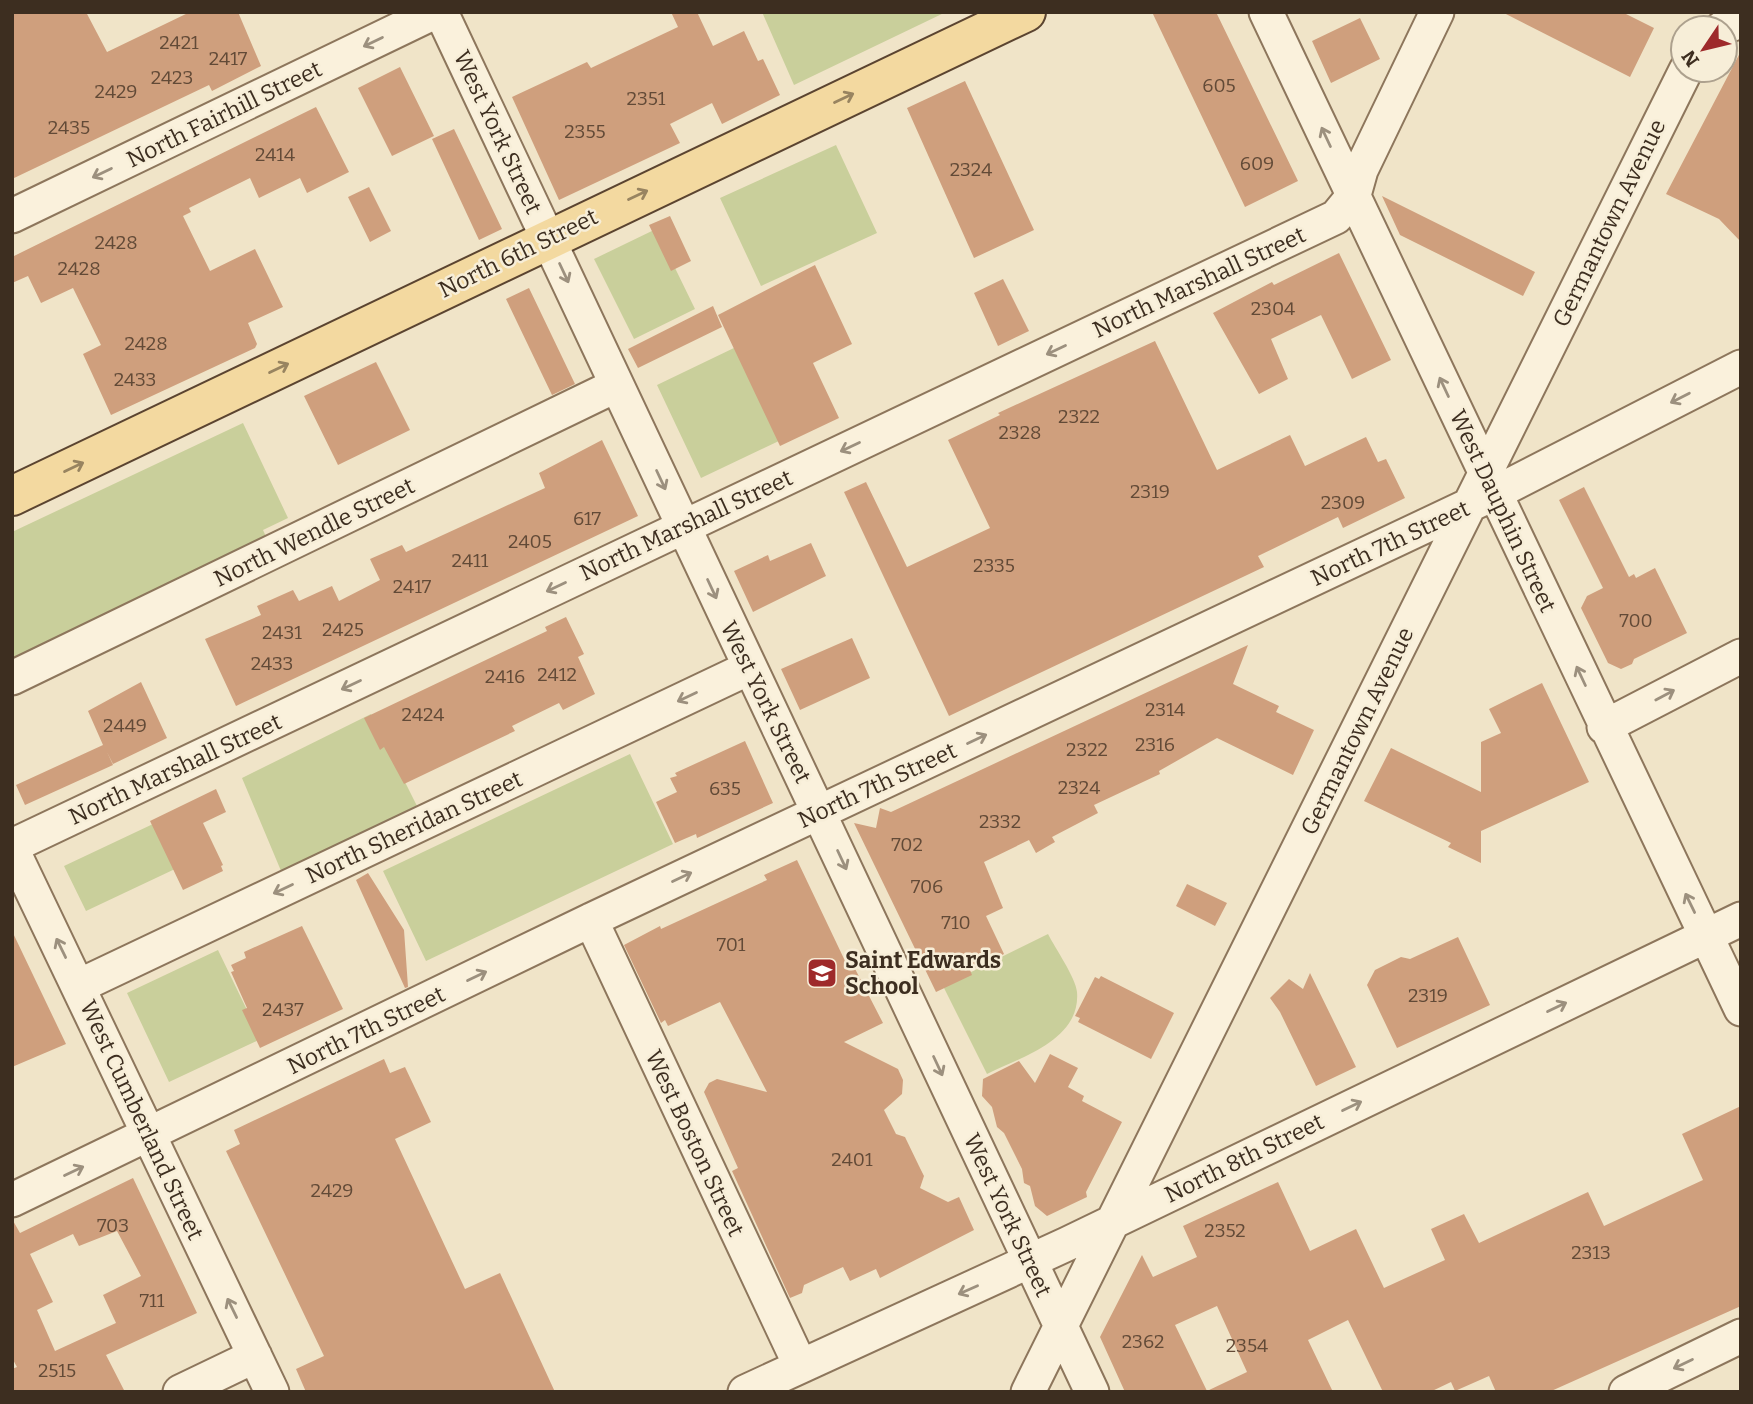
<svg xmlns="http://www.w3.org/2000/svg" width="1753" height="1404" viewBox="0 0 1753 1404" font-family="Bitter,serif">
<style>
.green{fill:#c9cf9b}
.building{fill:#cf9f7d;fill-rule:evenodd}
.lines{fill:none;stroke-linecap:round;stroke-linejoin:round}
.minor-casing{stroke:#8d765c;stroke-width:37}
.major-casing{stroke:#5b4430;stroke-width:42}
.minor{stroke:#faf1dc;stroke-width:33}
.major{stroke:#f3d9a0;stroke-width:38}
.oneway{stroke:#9c907e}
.oneway2{stroke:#988460}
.labels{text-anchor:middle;stroke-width:5;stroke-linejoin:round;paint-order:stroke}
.number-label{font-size:19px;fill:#624a37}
.street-label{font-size:23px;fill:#3d2e20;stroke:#f7eed8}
.poi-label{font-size:23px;font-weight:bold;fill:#3d2e20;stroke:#f7eed8;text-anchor:start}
</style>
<rect width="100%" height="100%" fill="#f0e4c8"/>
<path class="green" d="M762,12H946L794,85Z
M836,145L877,233L761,286L720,198Z
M656,229L695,309L634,339L594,259Z
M736,347L781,440L701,478L657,385Z
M243,423L288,518L263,530L268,541L12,663V532Z
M371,714L420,812L284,878L242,778Z
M630,754L673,844L426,961L383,871Z
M153,824L175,869L86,911L64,866Z
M1048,934C1055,948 1076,978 1077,992C1081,1040 1021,1057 987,1074L943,986Z
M218,950L261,1039L169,1082L127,993Z"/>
<path class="building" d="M12,12H86L107,52L190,12H238L261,66L212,91L209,85L12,179Z
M671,12H697L713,46L744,31L758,61L763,59L780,95L722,124L712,103L670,124L680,143L559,200L512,97L587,62L591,68L678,27Z
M1152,12H1216L1298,181L1245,207Z
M1502,12H1622L1654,28L1630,77Z
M1360,18L1380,59L1331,83L1312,41Z
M1741,51V242L1719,219L1666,194Z
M400,67L434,136L392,156L358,88Z
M965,81L1034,230L974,258L907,108Z
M316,107L349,172L307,193L300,178L259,198L250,178L189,208L191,212L183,216L210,271L255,249L283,307L248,323L257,344L255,348L111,415L83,354L101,345L73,288L41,303L28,276L12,283V257Z
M454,129L502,229L479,240L432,139Z
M369,187L391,231L370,242L348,197Z
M1382,196L1535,272L1523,296L1400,235Z
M670,216L691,261L671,271L649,225Z
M1339,253L1391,360L1352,379L1321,315L1271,339L1288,379L1259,394L1213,313L1272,282L1274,285Z
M815,265L852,344L813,363L839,418L780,446L718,315Z
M1003,279L1029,331L998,346L974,293Z
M529,288L575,384L552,395L506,299Z
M713,306L722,327L638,368L628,349Z
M1155,341L1217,470L1290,435L1305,466L1366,437L1378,462L1386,459L1405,498L1343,528L1338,517L1258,556L1264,567L949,716L844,492L866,482L907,567L990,528L948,440L1000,415L998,413Z
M376,362L410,430L338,465L304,396Z
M602,440L638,516L236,706L205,639L261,615L257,606L293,590L299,601L332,586L339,601L380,580L370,559L402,545L406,552L545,488L539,473Z
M1584,487L1629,577L1634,574L1636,578L1655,568L1687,633L1634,659L1632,664L1621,669L1608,663L1581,608L1587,596L1603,588L1559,500Z
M811,543L826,576L753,612L734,571L768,555L770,561Z
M566,617L584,654L578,657L595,694L563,710L559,703L512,726L515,731L404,784L384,747L380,750L364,718L547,631L545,627Z
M852,638L870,678L800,710L781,669Z
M1248,645L1233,684L1279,706L1276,712L1314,730L1293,775L1217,738L1159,771L1160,774L1094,805L1098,813L1052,837L1055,842L1036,853L1029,840L984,862L1003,908L986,916L1004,954L970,970L972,975L936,992L854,823L876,828L880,808L891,812Z
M141,682L167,738L113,764L107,752L113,765L25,805L16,785L103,745L88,711Z
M1542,683L1589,782L1481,831V863L1448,847L1451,843L1364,801L1391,748L1481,792V742L1501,733L1489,709Z
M745,741L773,803L697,838L696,834L675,843L656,802L677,792L670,778L677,776L675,773Z
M216,789L226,812L203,823L223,865L221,866L223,871L183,890L150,821Z
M797,860L846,963L851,961L883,1023L844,1042L898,1069L903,1080L902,1094L884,1110L896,1134L905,1137L919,1166L924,1176L920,1188L948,1202L959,1197L974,1230L880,1278L876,1269L850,1281L843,1267L804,1285L802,1293L790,1298L732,1171L738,1168L704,1092L709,1083L717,1079L767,1092L720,1002L668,1026L665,1020L661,1023L624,945L660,926L661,929L767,880L764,875Z
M368,873L404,930L408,987L405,988L356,880Z
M1187,884L1227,903L1215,926L1176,906Z
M302,926L343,1009L260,1048L242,1010L247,1008L231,972L234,971L231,965L246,958L244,952Z
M12,931L66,1044L12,1067Z
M1458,937L1490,1005L1397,1048L1367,985L1375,970L1401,957L1410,959Z
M1310,973L1356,1067L1316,1086L1280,1012L1270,998L1289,979L1303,989Z
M1101,976L1174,1013L1151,1059L1078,1022L1080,1018L1075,1016L1095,977L1099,979Z
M1050,1054L1078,1068L1068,1087L1084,1096L1082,1101L1122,1122L1086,1192L1087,1197L1047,1216L1035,1206L1030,1186L1024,1183L1022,1169L1004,1133L997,1127L992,1107L982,1096L983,1079L1019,1061L1035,1083Z
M384,1059L390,1073L405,1067L431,1122L395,1139L465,1289L500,1273L555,1392H306L296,1369L324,1356L226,1151L240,1144L234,1130Z
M1741,1106V1306L1549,1392H1496L1489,1376L1455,1391L1451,1382L1430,1392H1383L1348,1320L1308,1340L1333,1392H1125L1100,1337L1142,1255L1153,1277L1197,1257L1183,1226L1278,1182L1310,1251L1356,1229L1384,1288L1445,1260L1431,1229L1464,1214L1479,1243L1588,1192L1604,1226L1703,1180L1682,1134ZM1217,1306L1247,1372L1207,1391L1175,1325Z
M133,1178L197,1313L106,1355L125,1392H12V1369L17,1367L12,1358V1219L20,1233ZM117,1231L141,1276L103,1295L116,1323L55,1351L37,1310L53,1302L30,1254L73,1234L79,1246Z"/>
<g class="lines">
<g class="minor-casing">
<path id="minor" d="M441,12L1092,1392
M1266,12L1741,1009
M1722,28L1741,21
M12,216L435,12
M12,678L617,385
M1604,727L1741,656
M12,846L1336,217L1354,195L1361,170L1437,12
M12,849L272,1392
M591,920L800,1365
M79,986L749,668
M12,1200L591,920L1495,493L1741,367
M180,1392L255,1356
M745,1392L1067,1244L1741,919
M1028,1392L1686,70
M1626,1392L1741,1336"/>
</g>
<g class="major-casing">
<path id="major" d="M12,496L1026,12"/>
</g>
<use href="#minor" class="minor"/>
<use href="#major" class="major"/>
</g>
<defs><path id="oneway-shaft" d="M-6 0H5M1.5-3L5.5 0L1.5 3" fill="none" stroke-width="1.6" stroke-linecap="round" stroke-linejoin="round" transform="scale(1.75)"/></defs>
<g class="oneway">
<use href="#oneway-shaft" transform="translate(373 42) rotate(154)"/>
<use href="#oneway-shaft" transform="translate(1326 137) rotate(-115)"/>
<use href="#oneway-shaft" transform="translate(102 173) rotate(154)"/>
<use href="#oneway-shaft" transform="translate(564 273) rotate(65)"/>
<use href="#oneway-shaft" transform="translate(1056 350) rotate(155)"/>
<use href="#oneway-shaft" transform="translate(1444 387) rotate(-115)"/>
<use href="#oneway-shaft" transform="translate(1680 398) rotate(153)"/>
<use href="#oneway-shaft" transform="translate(850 447) rotate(155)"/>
<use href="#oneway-shaft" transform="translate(661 480) rotate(65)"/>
<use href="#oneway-shaft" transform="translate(556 587) rotate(155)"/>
<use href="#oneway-shaft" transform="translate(712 589) rotate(65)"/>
<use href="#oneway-shaft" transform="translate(1581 676) rotate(-115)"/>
<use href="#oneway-shaft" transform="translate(351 685) rotate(155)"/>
<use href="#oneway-shaft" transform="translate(1665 695) rotate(-28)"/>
<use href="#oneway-shaft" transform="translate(687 697) rotate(155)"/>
<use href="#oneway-shaft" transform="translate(977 739) rotate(-25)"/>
<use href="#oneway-shaft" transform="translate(842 860) rotate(65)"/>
<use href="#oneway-shaft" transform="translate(682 877) rotate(-25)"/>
<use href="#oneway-shaft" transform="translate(283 889) rotate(155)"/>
<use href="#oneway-shaft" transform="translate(1690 903) rotate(-116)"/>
<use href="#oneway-shaft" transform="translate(61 948) rotate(-116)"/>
<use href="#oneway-shaft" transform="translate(477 976) rotate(-26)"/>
<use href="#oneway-shaft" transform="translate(1557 1007) rotate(-26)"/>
<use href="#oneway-shaft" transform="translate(938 1066) rotate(65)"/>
<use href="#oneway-shaft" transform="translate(1352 1106) rotate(-26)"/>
<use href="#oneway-shaft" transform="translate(74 1171) rotate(-25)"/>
<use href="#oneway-shaft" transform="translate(968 1290) rotate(156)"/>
<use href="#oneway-shaft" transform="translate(232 1308) rotate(-116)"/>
<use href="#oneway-shaft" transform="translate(1683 1364) rotate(154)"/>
</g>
<g class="oneway2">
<use href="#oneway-shaft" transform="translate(844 98) rotate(-25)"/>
<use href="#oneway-shaft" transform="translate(638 195) rotate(-25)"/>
<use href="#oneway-shaft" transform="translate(279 368) rotate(-26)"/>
<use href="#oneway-shaft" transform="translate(74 467) rotate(-26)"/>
</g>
<defs>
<g id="school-square" transform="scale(1.575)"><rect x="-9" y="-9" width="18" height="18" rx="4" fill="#9e2a2b" stroke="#f7eed8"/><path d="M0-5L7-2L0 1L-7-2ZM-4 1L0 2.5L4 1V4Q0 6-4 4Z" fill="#fff"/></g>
</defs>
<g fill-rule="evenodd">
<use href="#school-square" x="822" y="973"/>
</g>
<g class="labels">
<g class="number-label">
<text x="179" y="49">2421</text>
<text x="228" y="65">2417</text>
<text x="172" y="84">2423</text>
<text x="1219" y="92">605</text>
<text x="116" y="98">2429</text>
<text x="646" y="105">2351</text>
<text x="69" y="134">2435</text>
<text x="585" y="138">2355</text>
<text x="275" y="161">2414</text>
<text x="1257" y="170">609</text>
<text x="971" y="176">2324</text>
<text x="116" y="249">2428</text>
<text x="79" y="275">2428</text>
<text x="1273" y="315">2304</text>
<text x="146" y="350">2428</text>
<text x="135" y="386">2433</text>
<text x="1079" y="423">2322</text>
<text x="1020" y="439">2328</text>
<text x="1150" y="498">2319</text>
<text x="1343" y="509">2309</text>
<text x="587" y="525">617</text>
<text x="530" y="548">2405</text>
<text x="470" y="567">2411</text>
<text x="994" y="572">2335</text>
<text x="412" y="593">2417</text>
<text x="1636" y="627">700</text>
<text x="343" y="636">2425</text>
<text x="282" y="639">2431</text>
<text x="272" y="670">2433</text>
<text x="557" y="681">2412</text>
<text x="505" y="683">2416</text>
<text x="1165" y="716">2314</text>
<text x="423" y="721">2424</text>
<text x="125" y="732">2449</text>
<text x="1155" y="751">2316</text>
<text x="1087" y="756">2322</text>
<text x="1079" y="794">2324</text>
<text x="725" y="795">635</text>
<text x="1000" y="828">2332</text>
<text x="907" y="851">702</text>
<text x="927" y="893">706</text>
<text x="956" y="929">710</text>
<text x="731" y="951">701</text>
<text x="1428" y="1002">2319</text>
<text x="283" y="1016">2437</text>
<text x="852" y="1166">2401</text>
<text x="332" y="1197">2429</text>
<text x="113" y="1232">703</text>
<text x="1225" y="1237">2352</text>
<text x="1591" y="1259">2313</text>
<text x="152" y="1307">711</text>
<text x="1143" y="1348">2362</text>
<text x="1247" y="1352">2354</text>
<text x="57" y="1377">2515</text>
</g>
<g class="street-label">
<text transform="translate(224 114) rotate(-26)" y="8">North Fairhill Street</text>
<text transform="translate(498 132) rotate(65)" y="8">West York Street</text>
<text transform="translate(1609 223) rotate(-64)" y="8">Germantown Avenue</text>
<text transform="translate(518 253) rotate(-26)" y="8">North 6th Street</text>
<text transform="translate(1199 282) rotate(-25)" y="8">North Marshall Street</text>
<text transform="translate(1503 511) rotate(65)" y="8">West Dauphin Street</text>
<text transform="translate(686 525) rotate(-25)" y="8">North Marshall Street</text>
<text transform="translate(314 532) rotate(-26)" y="8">North Wendle Street</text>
<text transform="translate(1390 543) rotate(-25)" y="8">North 7th Street</text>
<text transform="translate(766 702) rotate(64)" y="8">West York Street</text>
<text transform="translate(1357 731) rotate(-64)" y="8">Germantown Avenue</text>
<text transform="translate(175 769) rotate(-25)" y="8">North Marshall Street</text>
<text transform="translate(877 785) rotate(-25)" y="8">North 7th Street</text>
<text transform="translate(414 827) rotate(-25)" y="8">North Sheridan Street</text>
<text transform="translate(366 1030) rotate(-26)" y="8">North 7th Street</text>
<text transform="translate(142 1120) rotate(65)" y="8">West Cumberland Street</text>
<text transform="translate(695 1143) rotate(65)" y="8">West Boston Street</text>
<text transform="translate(1244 1158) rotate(-26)" y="8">North 8th Street</text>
<text transform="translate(1008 1215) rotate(65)" y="8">West York Street</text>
</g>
<g class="poi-label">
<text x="845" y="968">Saint Edwards<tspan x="845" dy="26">School</tspan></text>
</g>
</g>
<rect width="1753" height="1404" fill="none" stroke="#3d2e20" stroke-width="28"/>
<g transform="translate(1704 49) rotate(235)"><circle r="33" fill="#f7eed8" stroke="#ada18e" stroke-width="2"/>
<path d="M0-5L12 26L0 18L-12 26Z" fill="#9e2a2b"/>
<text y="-10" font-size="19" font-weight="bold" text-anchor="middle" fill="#3d2e20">N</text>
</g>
</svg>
